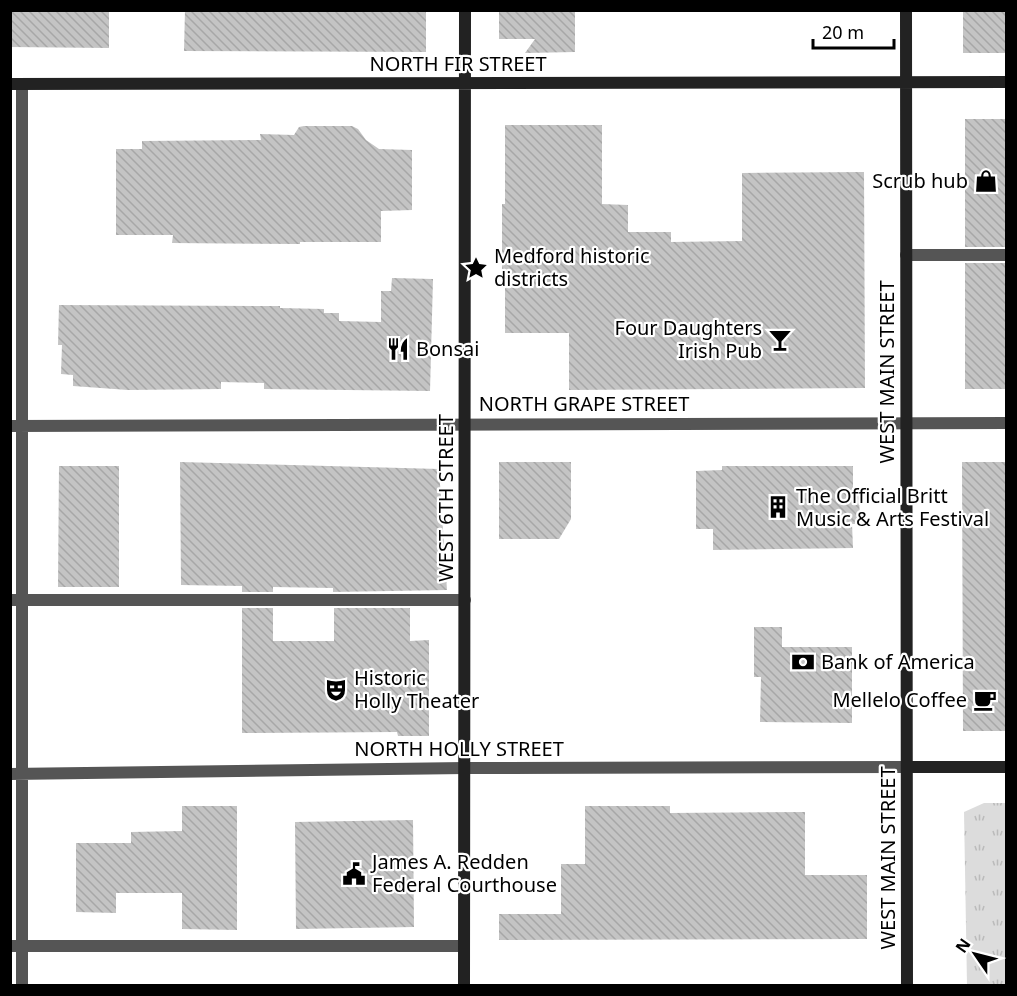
<svg xmlns="http://www.w3.org/2000/svg" width="1017" height="996" viewBox="0 0 1017 996" font-family="'Noto Sans',sans-serif">
<style>
.grass{fill:url(#grass-tufts)}
.building{fill:url(#building-back-hatch)}
.lines{fill:none;stroke-linecap:round;stroke-linejoin:round}
.lane{stroke:#555;stroke-width:12}
.street{stroke:#555;stroke-width:12}
.secondary{stroke:#222;stroke-width:12}
.labels{text-anchor:middle;stroke-width:4.5;stroke-linejoin:round;paint-order:stroke}
.street-label{font-size:20px;fill:#000;stroke:#fff}
.poi-label{font-size:20px;fill:#000;stroke:#fff;text-anchor:start}
</style>
<defs>
<pattern id="grass-tufts" width="24" height="20" patternUnits="userSpaceOnUse" patternTransform="scale(1.5)"><rect width="24" height="20" fill="#dcdcdc"/><path d="M3 7l-1-3M5 7V3M7 7l1-3M15 17l-1-3M17 17v-4M19 17l1-3" fill="none" stroke="#bbb"/></pattern>
<pattern id="building-back-hatch" width="6" height="6" patternUnits="userSpaceOnUse" patternTransform="scale(1.5)"><rect width="6" height="6" fill="#c4c4c4"/><path d="M-1 5l2 2M0 0l6 6M5-1l2 2" fill="none" stroke="#a7a7a7"/></pattern>
</defs>
<rect width="100%" height="100%" fill="#fff"/>
<path class="grass" d="M984,803H1006V985H967L964,812Z"/>
<path class="building" d="M10,10H109V48L10,47Z
M185,10H426V52L184,51Z
M499,10H575V52L525,53L535,39H499Z
M963,10H1006V53H963Z
M965,119H1006V247H965Z
M505,125H602V204L628,205V232H671V242L742,241V173L864,172L865,388L569,390V333H505V270H502V204H505Z
M304,126H352L358,129L366,140L379,149L412,150V210L381,211V242H300V244L172,243L173,235H116V149H142V141L261,140L260,134L294,135L299,127Z
M965,263H1006V389H965Z
M392,278L433,279L430,391L264,389V383L221,382V389L128,390L73,386V375L61,374L62,345H58L59,305L280,306V308L324,309V313H339V321L381,322V291H391Z
M180,462L439,469L447,590L333,592V588L273,587V592H242V586L181,585Z
M499,462H571V519L559,539H499Z
M962,462H1006V731H963Z
M59,466H119V587H58Z
M722,466H853V489L859,490L860,524H852L853,548L713,550V529H696V471L722,470Z
M242,608H273V641H334V608H410V641L429,640V736H398L397,732L242,733Z
M754,627H782V647H852V723L760,722L761,677H754Z
M182,806H237V930L182,929V893H116V913L76,912V843H131V832L182,831Z
M585,806H670V813L805,812V875H867V939L499,940V914H561V864H585Z
M413,820L414,927L296,929L295,822Z"/>
<g class="lines">
<path class="lane" d="M906,255H1006
M10,600H465
M10,946H464"/>
<path class="street" d="M22,84V986
M10,426L1006,423
M10,774L465,768L907,767"/>
<path class="secondary" d="M906,10L907,986
M10,84L1006,82
M907,767H1006
M464,986L465,10"/>
</g>
<defs>
<g id="shop-bare" transform="scale(1.8)"><path d="M-5-2.5h2.3a2.7 3.5 0 0 1 5.4 0H5L5.5 6h-11ZM-1.5-2.5h3a1.5 2.3 0 0 0-3 0Z" fill="#000" stroke="#fff" stroke-width="2.5" paint-order="stroke"/></g>
<g id="sight-bare" transform="scale(1.8)"><path d="M0-6L1.8-2.2L6-1.7L2.9 1.2L3.7 5.4L0 3.3L-3.7 5.4L-2.9 1.2L-6-1.7L-1.8-2.2Z" fill="#000" stroke="#fff" stroke-width="2.5" paint-order="stroke"/></g>
<g id="bar-bare" transform="scale(1.8)"><path d="M-6-5H6L.8 .8V4.5H3.5V6h-7V4.5H-.8V.8Z" fill="#000" stroke="#fff" stroke-width="2.5" paint-order="stroke"/></g>
<g id="restaurant-bare" transform="scale(1.8)"><path d="M-5-6h1v4h1v-4h1v4h1v-4h1v5L-1.5 .5V6h-2V.5L-5-1ZM5-6V6H3V1.5H1.5Q1.5-4 5-6Z" fill="#000" stroke="#fff" stroke-width="2.5" paint-order="stroke"/></g>
<g id="building-bare" transform="scale(1.8)"><path d="M-4-6H4V6H1V3H-1V6H-4ZM-2.5-4.3h1.7v1.8h-1.7ZM.8-4.3h1.7v1.8H.8ZM-2.5-1h1.7V.8h-1.7ZM.8-1h1.7V.8H.8Z" fill="#000" stroke="#fff" stroke-width="2.5" paint-order="stroke"/></g>
<g id="bank-bare" transform="scale(1.8)"><path d="M-6-4H6V4H-6ZM0-2.3a2.3 2.3 0 1 0 0 4.6a2.3 2.3 0 1 0 0-4.6Z" fill="#000" stroke="#fff" stroke-width="2.5" paint-order="stroke"/></g>
<g id="theatre-bare" transform="scale(1.8)"><path d="M-5-5.5Q0-4 5-5.5V0Q5 5 0 6Q-5 5-5 0ZM-3.3-2.5H-1v1.5H-3.3ZM1-2.5H3.3v1.5H1ZM-2.8 1Q0 5.5 2.8 1Z" fill="#000" stroke="#fff" stroke-width="2.5" paint-order="stroke"/></g>
<g id="cafe-bare" transform="scale(1.8)"><path d="M-5.5-4.5H6V0H3Q3 3.5 0 3.5H-2.5Q-5.5 3.5-5.5 0ZM3-3.2v2h1.7v-2ZM-6 4.5H4V6H-6Z" fill="#000" stroke="#fff" stroke-width="2.5" paint-order="stroke"/></g>
<g id="civic-bare" transform="scale(1.8)"><path d="M-.6-6.5H3V-4.5H.6V-3L4-1V1h2V6H-6V1h2V-1L-.6-3ZM-1.2 2.5V6h2.4V2.5Z" fill="#000" stroke="#fff" stroke-width="2.5" paint-order="stroke"/></g>
</defs>
<g fill-rule="evenodd">
<use href="#shop-bare" x="986" y="181"/>
<use href="#sight-bare" x="476" y="268"/>
<use href="#bar-bare" x="780" y="340"/>
<use href="#restaurant-bare" x="398" y="349"/>
<use href="#building-bare" x="778" y="507"/>
<use href="#bank-bare" x="803" y="662"/>
<use href="#theatre-bare" x="336" y="690"/>
<use href="#cafe-bare" x="985" y="700"/>
<use href="#civic-bare" x="354" y="874"/>
</g>
<g class="labels">
<g class="street-label">
<text x="458" y="71">NORTH FIR STREET</text>
<text transform="translate(887 372) rotate(-90)" y="7">WEST MAIN STREET</text>
<text x="584" y="411">NORTH GRAPE STREET</text>
<text transform="translate(446 498) rotate(-90)" y="7">WEST 6TH STREET</text>
<text x="459" y="756">NORTH HOLLY STREET</text>
<text transform="translate(888 858) rotate(-90)" y="7">WEST MAIN STREET</text>
</g>
<g class="poi-label">
<text x="968" y="188" text-anchor="end">Scrub hub</text>
<text x="494" y="263">Medford historic<tspan x="494" dy="23">districts</tspan></text>
<text x="762" y="335" text-anchor="end">Four Daughters<tspan x="762" dy="23">Irish Pub</tspan></text>
<text x="416" y="356">Bonsai</text>
<text x="796" y="503">The Official Britt<tspan x="796" dy="23">Music &amp; Arts Festival</tspan></text>
<text x="821" y="669">Bank of America</text>
<text x="354" y="685">Historic<tspan x="354" dy="23">Holly Theater</tspan></text>
<text x="967" y="707" text-anchor="end">Mellelo Coffee</text>
<text x="372" y="869">James A. Redden<tspan x="372" dy="23">Federal Courthouse</tspan></text>
</g>
</g>
<rect width="1017" height="996" fill="none" stroke="#000000" stroke-width="24"/>
<g transform="translate(975 954) rotate(305)" stroke="#ffffff" stroke-width="4.5" paint-order="stroke">
<path d="M0-4.5L10 22L0 15L-10 22Z" fill="#000000"/>
<text y="-9" font-size="16" font-weight="bold" text-anchor="middle" fill="#000000">N</text>
</g>
<path d="M813 39v9h81v-9" fill="none" stroke="#000000" stroke-width="3"/>
<text x="822" y="39" font-size="18" fill="#000000" stroke="#ffffff" stroke-width="4.5" paint-order="stroke">20 m</text>
</svg>
